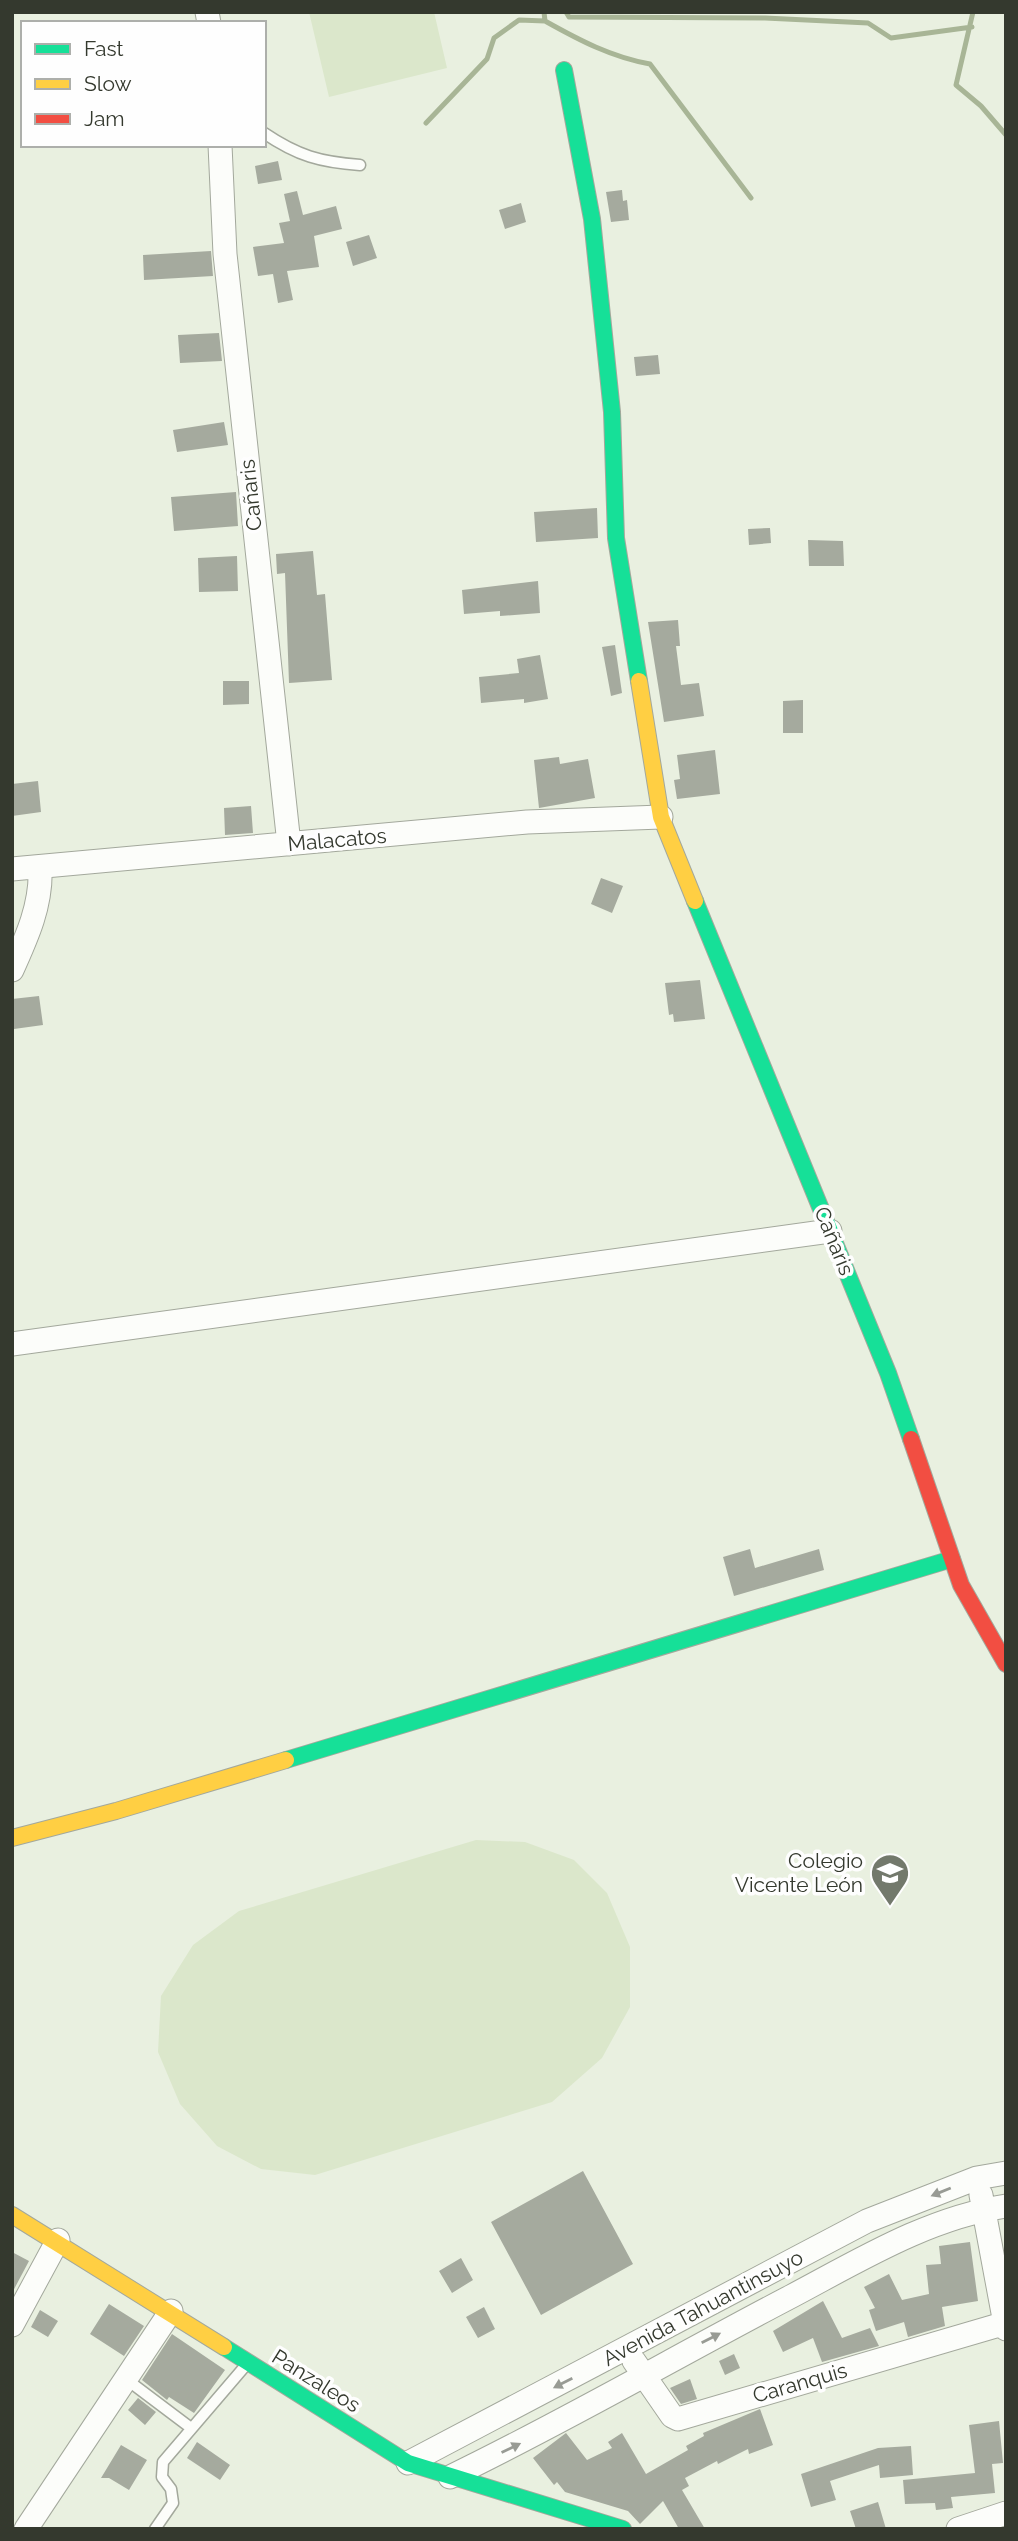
<svg xmlns="http://www.w3.org/2000/svg" width="1018" height="2541" viewBox="0 0 1018 2541" font-family="Raleway,sans-serif">
<style>
.green{fill:#dbe7cb}
.lines{fill:none;stroke-linecap:round;stroke-linejoin:round}
.stream{stroke:#a8b596;stroke-width:5}
.building{fill:#a5aa9e}
.lane-casing{stroke:#a3a89c;stroke-width:13}
.street-casing{stroke:#a3a89c;stroke-width:25}
.fast-casing{stroke:#a3a89c;stroke-width:18}
.slow-casing{stroke:#a3a89c;stroke-width:18}
.jam-casing{stroke:#a3a89c;stroke-width:18}
.lane{stroke:#fcfdfa;stroke-width:10}
.street{stroke:#fcfdfa;stroke-width:23}
.fast{stroke:#16e098;stroke-width:16}
.slow{stroke:#ffcf43;stroke-width:16}
.jam{stroke:#f24e42;stroke-width:16}
.oneway{fill:#989b94}
.labels{text-anchor:middle;stroke-width:7;stroke-linejoin:round;paint-order:stroke}
.street-label{font-size:21px;fill:#34392e;stroke:#fefefe}
.poi-label{font-size:21px;fill:#34392e;stroke:#fefefe;text-anchor:end}
</style>
<rect width="100%" height="100%" fill="#e9f0e0"/>
<path class="green" d="M309,12H434L447,68L329,97Z
M476,1840L525,1842L574,1860L607,1893L630,1947V2007L602,2058L552,2102L315,2175L261,2169L217,2146L180,2104L158,2052L161,1996L193,1945L239,1911Z"/>
<g class="lines">
<path class="stream" d="M566,12L569,17L765,18L868,23L891,38L972,27
M973,12L956,85L981,106L1006,135
M545,21C579,40 611,57 650,64L751,198
M426,123L487,59L494,38L519,20L545,21L544,12"/>
</g>
<path class="building" d="M278,161L282,180L258,184L255,166Z
M622,190L623,201L627,200L629,220L611,222L606,192Z
M297,191L303,215L336,206L342,229L314,236L319,267L287,271L293,300L278,303L273,274L258,276L253,247L284,243L279,223L290,221L284,194Z
M521,203L526,222L505,229L499,210Z
M369,235L377,258L353,266L346,242Z
M211,251L213,276L144,280L143,255Z
M219,333L222,361L180,363L178,335Z
M658,355L660,374L636,376L634,357Z
M224,422L228,445L177,452L173,430Z
M236,492L238,526L174,531L171,497Z
M597,508L598,538L536,542L534,512Z
M770,528L771,543L749,545L748,529Z
M808,540L843,541L844,566H809Z
M313,551L317,595L325,594L332,680L289,683L285,573L277,574L276,554Z
M237,556L238,591L199,592L198,558Z
M538,581L540,613L500,616V611L464,614L462,590Z
M678,620L680,646H676L681,685L699,683L704,716L664,722L648,622Z
M615,645L622,693L611,696L602,647Z
M540,655L548,699L524,703V699L481,703L479,677L519,673L517,659Z
M223,681H249V704L223,705Z
M803,700V733H783V701Z
M715,750L720,794L677,799L674,780L680,779L677,755Z
M559,757L560,764L588,759L595,798L539,808L534,760Z
M38,781L41,812L12,816V784Z
M251,806L253,833L225,835L224,808Z
M601,878L623,886L612,913L591,904Z
M700,980L705,1019L674,1022L673,1014L669,1015L665,983Z
M39,996L43,1025L14,1029L12,999Z
M750,1549L755,1568L819,1549L824,1570L734,1596L723,1557Z
M583,2171L633,2264L541,2315L491,2222Z
M970,2242L978,2301L942,2307L945,2326L908,2337L904,2322L876,2331L869,2310L875,2308L864,2287L889,2274L902,2300L929,2294L926,2265L941,2264L939,2246Z
M12,2252L29,2261L12,2293Z
M461,2258L473,2280L452,2293L439,2271Z
M823,2301L842,2338L870,2328L879,2346L822,2362L813,2338L783,2352L773,2331Z
M109,2304L144,2326L124,2356L90,2334Z
M484,2307L495,2329L478,2338L466,2317Z
M40,2310L58,2321L48,2337L31,2327Z
M172,2334L225,2370L194,2413L169,2397L167,2400L142,2380Z
M734,2354L740,2368L725,2375L719,2361Z
M690,2379L697,2399L681,2404L670,2388Z
M138,2398L156,2412L145,2425L128,2410Z
M760,2409L773,2445L749,2454L748,2449L718,2464L717,2461L685,2478L689,2486L682,2490L705,2529H679L663,2501L640,2524L628,2511L565,2492L557,2482L554,2485L533,2458L566,2433L587,2460L612,2448L608,2442L622,2433L646,2474L688,2450L686,2446L704,2436L703,2433Z
M999,2421L1003,2463L992,2464L995,2493L951,2497L953,2508L936,2510L935,2503L905,2504L903,2480L975,2473L969,2425Z
M197,2442L230,2465L220,2480L187,2458Z
M121,2445L147,2460L129,2490L109,2478H101Z
M911,2446L913,2475L880,2478L879,2465L830,2481L836,2500L811,2507L801,2474L878,2448Z
M878,2502L886,2529H856L850,2511Z"/>
<g class="lines">
<g class="lane-casing">
<path id="lane" d="M264,133C298,156 320,162 360,165
M126,2379L191,2428
M155,2529L173,2503L171,2489L162,2477L163,2462L246,2365"/>
</g>
<g class="street-casing">
<path id="street" d="M207,12L209,23
M220,145L225,254L289,844
M12,869L527,822L661,817
M12,970C27,937 42,904 40,867
M12,1344L830,1231
M981,2195L1006,2329
M12,2325L58,2240
M634,2361L672,2416L678,2419L1006,2323
M408,2463L867,2221L977,2178L1006,2173
M450,2477C566,2421 677,2356 792,2296C860,2260 928,2218 1006,2206
M26,2529L171,2311
M958,2529L1006,2513"/>
</g>
<g class="fast-casing">
<path id="fast" d="M564,70L592,219L612,412L616,538L639,681
M695,901L888,1373L911,1439
M286,1760L952,1559
M224,2347L408,2463L623,2529"/>
</g>
<g class="slow-casing">
<path id="slow" d="M639,681L661,817L695,901
M12,1838L116,1811L286,1760
M12,2215L224,2347"/>
</g>
<g class="jam-casing">
<path id="jam" d="M911,1439L961,1585L1006,1664"/>
</g>
<use href="#lane" class="lane"/>
<use href="#street" class="street"/>
<use href="#fast" class="fast"/>
<use href="#slow" class="slow"/>
<use href="#jam" class="jam"/>
</g>
<defs><path id="oneway-solid" d="M-6-.8H1V-3.2L6.5 0L1 3.2V.8H-6Z" transform="scale(1.75)"/></defs>
<g class="oneway">
<use href="#oneway-solid" transform="translate(941 2192) rotate(158)"/>
<use href="#oneway-solid" transform="translate(711 2338) rotate(-27)"/>
<use href="#oneway-solid" transform="translate(563 2383) rotate(153)"/>
<use href="#oneway-solid" transform="translate(511 2448) rotate(-26)"/>
</g>
<defs>
<g id="school-pin" transform="scale(2.0125)"><path d="M0 17L-7.5 6A9.5 9.5 0 1 1 7.5 6Z" fill="#73796c" stroke="#fefefe"/><path d="M0-5L7-2L0 1L-7-2ZM-4 1L0 2.5L4 1V4Q0 6-4 4Z" fill="#fff"/></g>
</defs>
<g fill-rule="evenodd">
<use href="#school-pin" x="890" y="1873"/>
</g>
<g class="labels">
<g class="street-label">
<text transform="translate(251 495) rotate(-96)" y="7">Cañaris</text>
<text transform="translate(337 840) rotate(-5)" y="7">Malacatos</text>
<text transform="translate(834 1241) rotate(68)" y="7">Cañaris</text>
<text transform="translate(703 2308) rotate(-28)" y="7">Avenida Tahuantinsuyo</text>
<text transform="translate(316 2381) rotate(32)" y="7">Panzaleos</text>
<text transform="translate(800 2383) rotate(-16)" y="7">Caranquis</text>
</g>
<g class="poi-label">
<text x="863" y="1868">Colegio<tspan x="863" dy="24">Vicente León</tspan></text>
</g>
</g>
<rect width="1018" height="2541" fill="none" stroke="#34392e" stroke-width="28"/>
<rect x="21" y="21" width="245" height="126" fill="#fefefe" stroke="#adafab" stroke-width="2"/>
<rect x="35" y="44" width="35" height="10" fill="#16e098" stroke="#adafab" stroke-width="2"/>
<text x="84" y="56" font-size="21" fill="#34392e">Fast</text>
<rect x="35" y="79" width="35" height="10" fill="#ffcf43" stroke="#adafab" stroke-width="2"/>
<text x="84" y="91" font-size="21" fill="#34392e">Slow</text>
<rect x="35" y="114" width="35" height="10" fill="#f24e42" stroke="#adafab" stroke-width="2"/>
<text x="84" y="126" font-size="21" fill="#34392e">Jam</text>
</svg>
